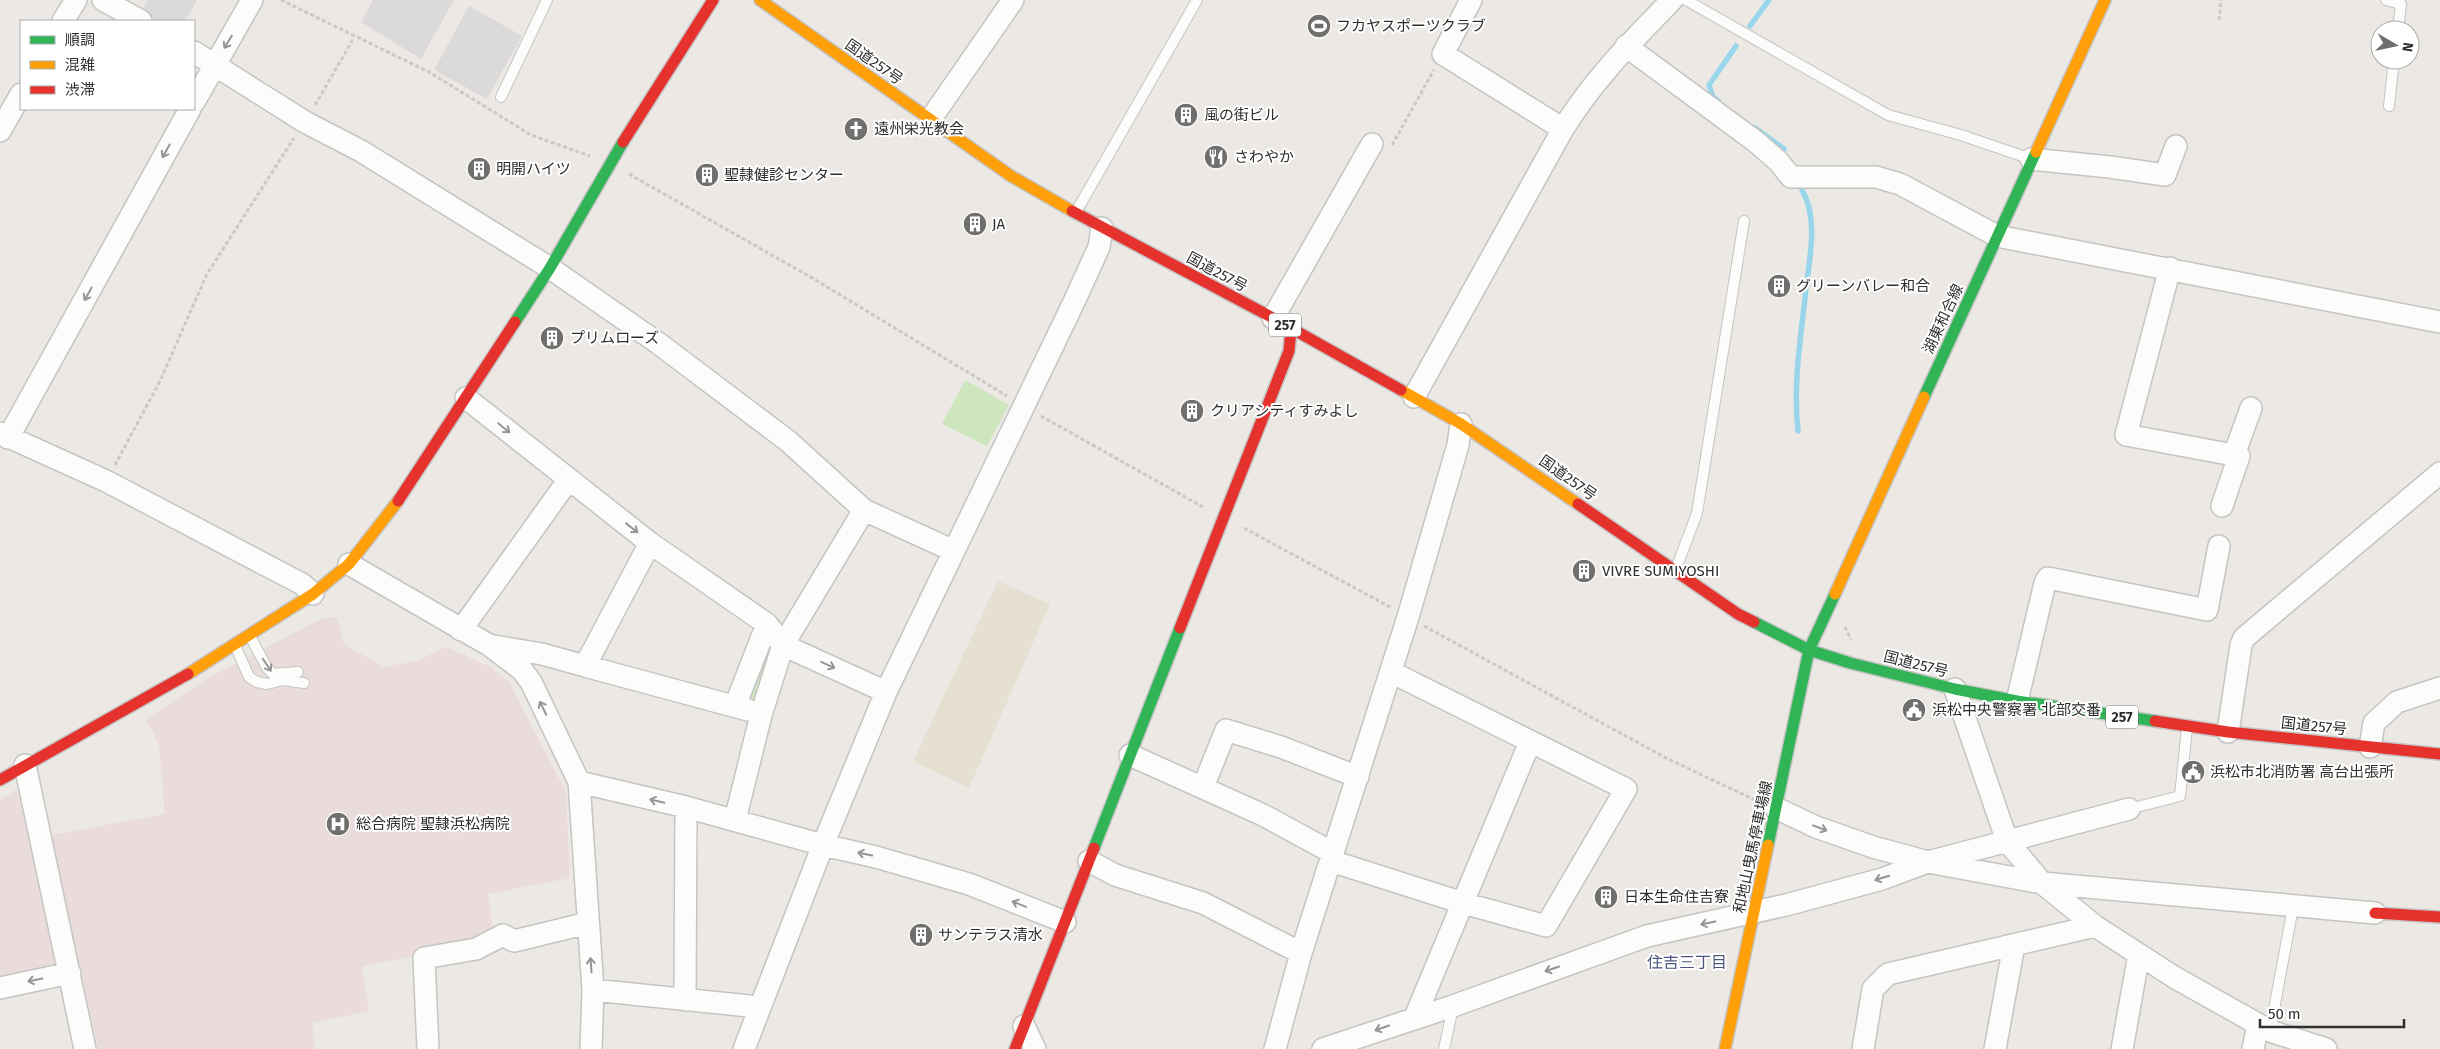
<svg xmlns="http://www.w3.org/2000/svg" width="2440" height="1049" viewBox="0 0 2440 1049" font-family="'Fira Sans','Noto Sans JP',sans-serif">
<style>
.industrial{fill:#dcd9db}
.education{fill:#e6e0d3}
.medical{fill:#e9dcdb}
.green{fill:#cee6be}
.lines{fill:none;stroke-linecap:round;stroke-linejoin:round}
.stream{stroke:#99d6ec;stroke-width:5.5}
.lane-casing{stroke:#c5c4c5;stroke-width:12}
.street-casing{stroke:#c5c4c5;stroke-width:24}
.fast-casing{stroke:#c5c4c5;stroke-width:14}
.slow-casing{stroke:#c5c4c5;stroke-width:14}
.jam-casing{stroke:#c5c4c5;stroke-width:14}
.path{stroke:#c9c9c8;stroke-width:3;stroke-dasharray:4 2.5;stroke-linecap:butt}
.lane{stroke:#fcfcfb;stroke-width:10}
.street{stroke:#fcfcfb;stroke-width:21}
.fast{stroke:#30b455;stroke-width:11}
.slow{stroke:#ff9f0a;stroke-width:11}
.jam{stroke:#e5322d;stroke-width:11}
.oneway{stroke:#959594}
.labels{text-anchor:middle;stroke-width:4;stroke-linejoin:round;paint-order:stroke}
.shield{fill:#fff;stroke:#6d6d6d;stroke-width:1}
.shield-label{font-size:14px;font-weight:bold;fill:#2e2e2e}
.poi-label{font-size:15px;fill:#2e2e2e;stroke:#fff;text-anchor:start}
.street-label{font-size:15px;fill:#2e2e2e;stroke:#fff}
.neighbourhood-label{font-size:16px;fill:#4d5680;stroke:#fff}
</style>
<rect width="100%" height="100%" fill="#ece8e4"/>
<path class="industrial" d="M148,0H197L185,21H153L140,14Z
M373,0H454L421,59L361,22Z
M469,6L522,36L487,99L434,70Z"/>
<path class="education" d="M998,581L1050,604L969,788L913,761Z"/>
<path class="medical" d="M337,617L344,644L383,667L417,661L446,647L490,667L509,682L566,792L570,878L488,894L494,935L415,956L362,966L369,1011L312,1023L315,1049H98L80,966L0,984V800L17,789L33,856L52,835L165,814L159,744L146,720L211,676L323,618Z"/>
<path class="green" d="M965,380L1009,405L987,446L942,424Z
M764,645L771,651L755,700L745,695Z"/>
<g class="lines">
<path class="stream" d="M1750,26L1769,0
M1718,101L1713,97L1709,85L1736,46
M1755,128L1784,149
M1798,431C1793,387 1800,343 1805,298C1808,264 1820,221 1802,190"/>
<g class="lane-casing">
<path id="lane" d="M1686,0L1888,115L1961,135L2031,159
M2386,0L2401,4L2398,30
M501,97L547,0
M2389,106L2394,60
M1076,212L1197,0
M1676,569L1697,513L1744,221
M250,636L267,668L273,674L298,672
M235,645L249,677L257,682L267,684L283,680L304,683
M2129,809L2180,796L2187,728
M2270,1031L2293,907
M1444,1049L1453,1007"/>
</g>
<g class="street-casing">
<path id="street" d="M103,0L141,21
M1471,0L1443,54L1563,129
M63,21L76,0
M1626,46L1755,141L1778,161L1791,177H1876L1900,184L1997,236L2440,322
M194,52L305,122L361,151L550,268L658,343L788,441L864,510
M194,102L252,0
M930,120L1013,0
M0,131L21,94
M2031,159L2110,167L2165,175L2176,146
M2170,268L2126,435L2239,456L2222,506
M1273,318L1372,144
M1414,397L1563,129C1593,80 1632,41 1672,0
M466,398L650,543L767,624
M0,433L106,481L302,584L313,594
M8,438L190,109
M2234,455L2251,408
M349,564L489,645L522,670L531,682L579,782L686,807L823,845L876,857L969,884L1065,922
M461,630L569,479
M494,646L542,654L585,666L650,543
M585,666L748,710
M1955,689L2007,841L2042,883L2095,926L2174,977L2270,1031L2326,1049
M2017,701L2045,583L2048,578L2207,610L2219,546
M735,706L767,624L783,645L886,692
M2228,732L2241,645L2244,638L2440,473
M2370,747L2374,723L2397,702L2440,688
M1130,755L1263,815L1333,853
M25,765L85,1049
M579,782L593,990L591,1049
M1203,787L1226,730L1281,747L1358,777
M1776,808L1816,827L1873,847L1928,862L2042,883L2375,913
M735,820L761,715L783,645L864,510L954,551
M1089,861L1115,875L1203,903L1301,953
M1331,861L1463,903L1546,926L1626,789L1391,672
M0,988L70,973
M593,990L759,1007
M685,1000L686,807
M1415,1017L1530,742
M1024,1026L1035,1049
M428,1049L424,958L476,949L503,935L514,941L588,923
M744,1049L823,845L886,692L1073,304L1099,247L1102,228
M1275,1049L1301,953L1408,617L1458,445L1461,424
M1323,1049L1453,1006L1647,936L1786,905L1882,879L1928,862L2129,809
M1863,1049L1873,989L1888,974L2095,926
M1995,1049L2014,945
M2122,1049L2139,954
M2253,1049L2258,1024"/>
</g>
<g class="fast-casing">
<path id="fast" d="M515,322L550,268L623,142
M1924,397L2036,152
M1754,622L1809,650L1850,663L1955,689L2017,701L2155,721
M1768,845L1809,650L1835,594
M1094,848L1180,628"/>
</g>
<g class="slow-casing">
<path id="slow" d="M760,0L1011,176L1072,211
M2036,152L2105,0
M1401,390L1461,424L1578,504
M1835,594L1924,397
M188,674L313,594L349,564L398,501
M1725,1049L1768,845"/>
</g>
<g class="jam-casing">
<path id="jam" d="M623,142L713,0
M1072,211L1273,318L1401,390
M398,501L515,322
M1578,504L1738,614L1754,622
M1180,628L1289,351L1291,329
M2155,721L2228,732L2440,754
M0,780L188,674
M2375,913L2440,917
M1015,1049L1094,848"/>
</g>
<path class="path" d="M281,0L429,72L531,135L590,156
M2219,20L2221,0
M315,105L351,43L353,36
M1392,145L1434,70
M629,174L814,279L1007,396
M1041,416L1203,507
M115,465L160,381L207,274L294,138
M1244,528L1390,607
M1424,626L1668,759L1755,800
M1845,627L1851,640"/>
<use href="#lane" class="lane"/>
<use href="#street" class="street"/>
<use href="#fast" class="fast"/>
<use href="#slow" class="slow"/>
<use href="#jam" class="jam"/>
</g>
<defs><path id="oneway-shaft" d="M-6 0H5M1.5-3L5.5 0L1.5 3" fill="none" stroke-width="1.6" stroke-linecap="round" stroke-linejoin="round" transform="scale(1.25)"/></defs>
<g class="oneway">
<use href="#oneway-shaft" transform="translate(228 42) rotate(121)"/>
<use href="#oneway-shaft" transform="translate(166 151) rotate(119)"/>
<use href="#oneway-shaft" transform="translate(88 294) rotate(119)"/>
<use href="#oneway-shaft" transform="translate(504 428) rotate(39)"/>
<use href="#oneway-shaft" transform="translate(632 528) rotate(38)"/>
<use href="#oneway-shaft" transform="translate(267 665) rotate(56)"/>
<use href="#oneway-shaft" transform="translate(828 665) rotate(24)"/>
<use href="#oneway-shaft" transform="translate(543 708) rotate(-116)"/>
<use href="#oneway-shaft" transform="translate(657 801) rotate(-167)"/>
<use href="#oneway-shaft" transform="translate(1820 828) rotate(21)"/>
<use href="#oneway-shaft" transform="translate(865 854) rotate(-168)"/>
<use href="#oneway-shaft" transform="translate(1882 878) rotate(163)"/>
<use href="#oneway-shaft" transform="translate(1019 904) rotate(-158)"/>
<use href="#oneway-shaft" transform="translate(1708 923) rotate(168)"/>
<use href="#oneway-shaft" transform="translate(591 965) rotate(-94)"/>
<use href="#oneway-shaft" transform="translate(1552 969) rotate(161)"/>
<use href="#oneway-shaft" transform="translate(35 980) rotate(168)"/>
<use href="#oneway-shaft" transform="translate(1382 1028) rotate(161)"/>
</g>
<defs>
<g id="stadium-disc" transform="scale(1.25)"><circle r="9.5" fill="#706f6e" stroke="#fff"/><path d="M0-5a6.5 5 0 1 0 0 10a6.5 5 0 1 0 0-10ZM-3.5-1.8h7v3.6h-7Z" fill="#fff"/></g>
<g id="building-disc" transform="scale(1.25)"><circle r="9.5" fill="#706f6e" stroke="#fff"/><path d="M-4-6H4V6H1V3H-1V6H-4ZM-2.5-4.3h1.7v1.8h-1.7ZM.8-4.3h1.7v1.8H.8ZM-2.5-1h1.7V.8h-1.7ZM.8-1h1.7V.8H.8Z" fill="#fff"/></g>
<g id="church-disc" transform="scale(1.25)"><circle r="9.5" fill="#706f6e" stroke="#fff"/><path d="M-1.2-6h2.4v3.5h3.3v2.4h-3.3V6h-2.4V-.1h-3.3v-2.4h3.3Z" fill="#fff"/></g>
<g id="restaurant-disc" transform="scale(1.25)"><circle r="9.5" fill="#706f6e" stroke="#fff"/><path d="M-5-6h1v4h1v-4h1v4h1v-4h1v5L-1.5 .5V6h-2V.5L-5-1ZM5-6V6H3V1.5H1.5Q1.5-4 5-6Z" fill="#fff"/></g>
<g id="civic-disc" transform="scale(1.25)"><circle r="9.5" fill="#706f6e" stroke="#fff"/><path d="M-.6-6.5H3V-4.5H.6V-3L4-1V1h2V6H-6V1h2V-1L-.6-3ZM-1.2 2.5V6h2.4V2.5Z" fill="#fff"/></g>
<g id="hospital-disc" transform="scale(1.25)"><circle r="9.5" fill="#706f6e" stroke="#fff"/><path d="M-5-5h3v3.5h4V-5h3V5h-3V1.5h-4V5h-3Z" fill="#fff"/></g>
</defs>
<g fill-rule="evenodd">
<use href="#stadium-disc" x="1319" y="26"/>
<use href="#building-disc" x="1186" y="115"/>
<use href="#church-disc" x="856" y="129"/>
<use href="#restaurant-disc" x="1216" y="157"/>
<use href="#building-disc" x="479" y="169"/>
<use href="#building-disc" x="707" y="175"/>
<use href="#building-disc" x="975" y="224"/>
<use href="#building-disc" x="1779" y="286"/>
<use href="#building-disc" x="552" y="338"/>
<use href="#building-disc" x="1192" y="411"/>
<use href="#building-disc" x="1584" y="571"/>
<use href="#civic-disc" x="1914" y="710"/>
<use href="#civic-disc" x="2193" y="772"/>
<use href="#hospital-disc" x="338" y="824"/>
<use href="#building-disc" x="1606" y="897"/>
<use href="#building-disc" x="921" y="935"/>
</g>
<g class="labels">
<g class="shield">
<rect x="1269" y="313.5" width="32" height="23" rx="4"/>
<rect x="2106" y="705.5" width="32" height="23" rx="4"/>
</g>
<g class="shield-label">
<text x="1285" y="330">257</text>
<text x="2122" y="722">257</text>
</g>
<g class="poi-label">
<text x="1336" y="31">フカヤスポーツクラブ</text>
<text x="1204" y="120">風の街ビル</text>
<text x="874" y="134">遠州栄光教会</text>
<text x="1234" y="162">さわやか</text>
<text x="496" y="174">明開ハイツ</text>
<text x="724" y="180">聖隷健診センター</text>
<text x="992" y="229">JA</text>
<text x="1796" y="291">グリーンバレー和合</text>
<text x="570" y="343">プリムローズ</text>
<text x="1210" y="416">クリアシティすみよし</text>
<text x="1602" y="576">VIVRE SUMIYOSHI</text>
<text x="1932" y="715">浜松中央警察署 北部交番</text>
<text x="2210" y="777">浜松市北消防署 高台出張所</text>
<text x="356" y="829">総合病院 聖隷浜松病院</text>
<text x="1624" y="902">日本生命住吉寮</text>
<text x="938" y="940">サンテラス清水</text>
</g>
<g class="street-label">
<text transform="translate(874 62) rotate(35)" y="5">国道257号</text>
<text transform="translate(1217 272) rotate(28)" y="5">国道257号</text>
<text transform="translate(1943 319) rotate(-65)" y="5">湖東和合線</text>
<text transform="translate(1568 478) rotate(35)" y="5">国道257号</text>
<text transform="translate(1916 664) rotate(14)" y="5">国道257号</text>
<text transform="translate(2314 726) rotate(6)" y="5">国道257号</text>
<text transform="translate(1753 847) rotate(-78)" y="5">和地山曳馬停車場線</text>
</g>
<g class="neighbourhood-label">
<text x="1687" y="968">住吉三丁目</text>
</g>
</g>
<rect x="20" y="20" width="175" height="90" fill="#ffffff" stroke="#ababab"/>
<rect x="30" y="36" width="25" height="8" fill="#30b455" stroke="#ababab"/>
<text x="65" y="45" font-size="15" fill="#2e2e2e">順調</text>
<rect x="30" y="61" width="25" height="8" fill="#ff9f0a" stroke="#ababab"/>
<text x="65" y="70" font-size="15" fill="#2e2e2e">混雑</text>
<rect x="30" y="86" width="25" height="8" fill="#e5322d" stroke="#ababab"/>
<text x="65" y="95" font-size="15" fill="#2e2e2e">渋滞</text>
<g transform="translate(2395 45) rotate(99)"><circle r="24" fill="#ffffff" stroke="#ababab"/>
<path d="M0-4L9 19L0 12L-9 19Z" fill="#706f6e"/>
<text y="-8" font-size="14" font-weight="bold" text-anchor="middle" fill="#2e2e2e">N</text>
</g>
<path d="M2260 1019v8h144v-8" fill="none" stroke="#2e2e2e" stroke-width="2.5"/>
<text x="2268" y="1019" font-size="15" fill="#2e2e2e" stroke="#ffffff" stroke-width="4" paint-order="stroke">50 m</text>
</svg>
